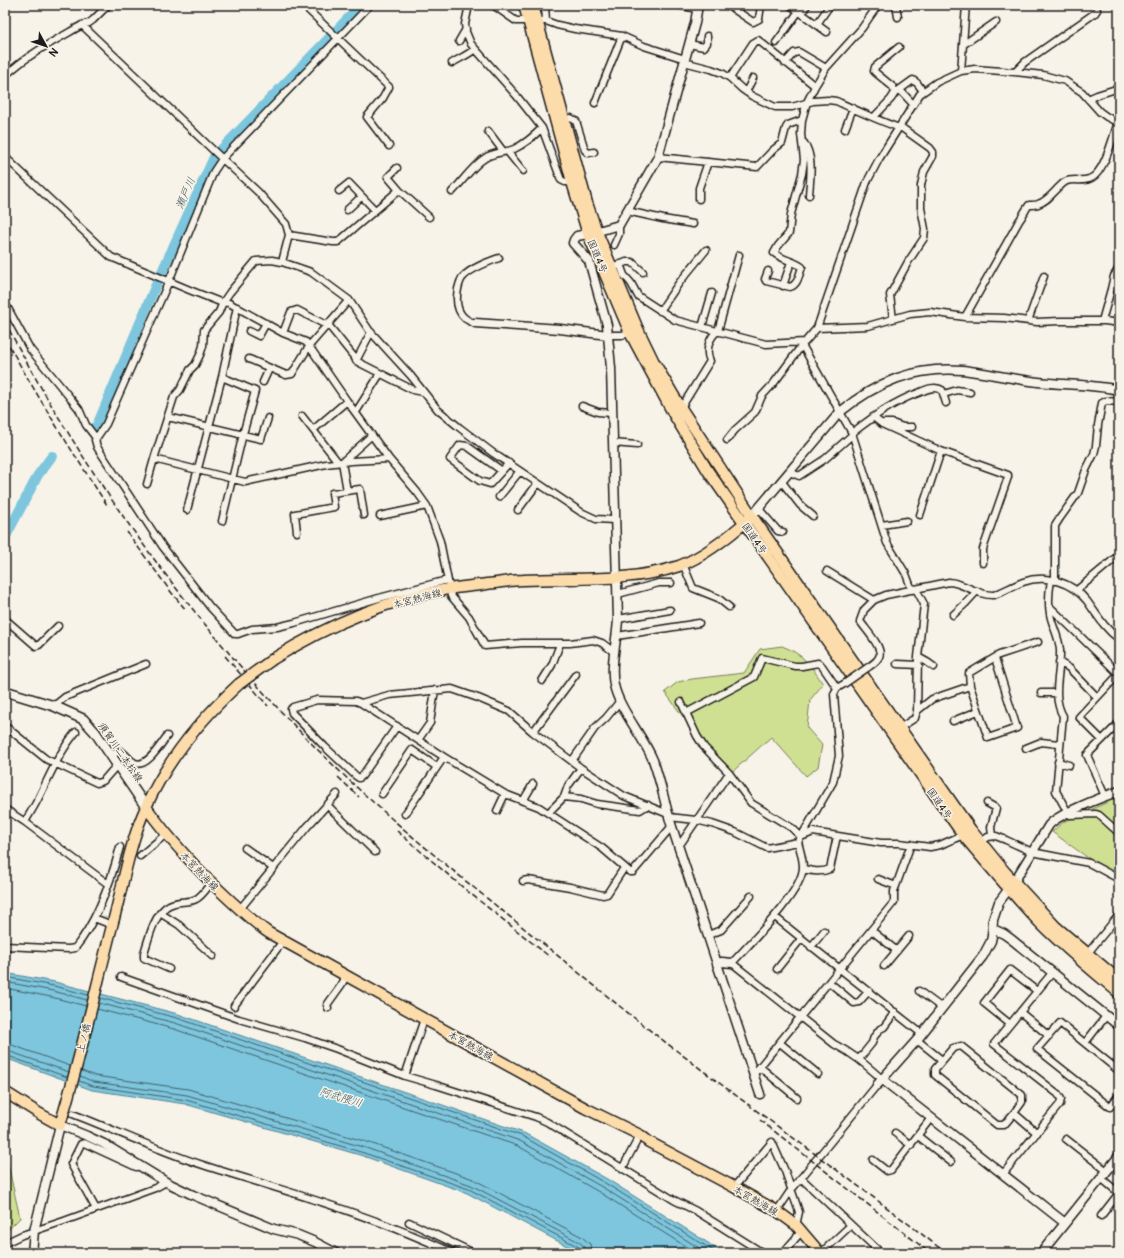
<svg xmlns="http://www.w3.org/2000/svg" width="1124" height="1258" viewBox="0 0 1124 1258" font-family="Pangolin,'Klee One',sans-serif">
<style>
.green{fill:#d0e093;stroke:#767e58}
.water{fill:#7dc6dd;stroke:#568290}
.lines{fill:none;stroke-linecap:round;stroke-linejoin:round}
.shore{stroke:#436069;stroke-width:1}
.river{stroke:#7dc6dd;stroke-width:10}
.minor-casing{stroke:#1c1c1c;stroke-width:9}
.tertiary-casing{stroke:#1c1c1c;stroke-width:11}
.secondary-casing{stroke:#1c1c1c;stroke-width:12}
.primary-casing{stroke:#1c1c1c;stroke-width:13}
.trunk-casing{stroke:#1c1c1c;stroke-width:13}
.minor{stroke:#f7f3e8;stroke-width:6}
.tertiary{stroke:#f7f3e8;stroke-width:8}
.secondary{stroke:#f7f3e8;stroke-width:9}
.primary{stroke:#fddcac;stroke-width:10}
.trunk{stroke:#fddcac;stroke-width:10}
.rail{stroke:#1c1c1c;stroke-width:1.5;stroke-dasharray:6 3;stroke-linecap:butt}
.minor-bridge-casing{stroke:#1c1c1c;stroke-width:9;stroke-linecap:butt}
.primary-bridge-casing{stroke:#1c1c1c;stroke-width:13;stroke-linecap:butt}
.minor-bridge{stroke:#f7f3e8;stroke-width:6}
.primary-bridge{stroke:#fddcac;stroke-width:10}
.labels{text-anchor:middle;stroke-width:3;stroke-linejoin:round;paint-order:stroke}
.street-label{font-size:10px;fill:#1c1c1c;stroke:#f7f3e8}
.water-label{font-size:11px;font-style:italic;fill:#3e5860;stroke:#f7f3e8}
</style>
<rect width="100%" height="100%" fill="#f7f3e8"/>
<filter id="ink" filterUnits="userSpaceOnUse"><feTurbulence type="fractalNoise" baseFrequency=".025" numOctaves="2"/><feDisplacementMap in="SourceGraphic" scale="8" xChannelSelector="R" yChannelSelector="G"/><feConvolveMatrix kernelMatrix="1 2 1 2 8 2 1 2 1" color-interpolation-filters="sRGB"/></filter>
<g filter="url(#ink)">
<path class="green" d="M782,646C803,654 811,665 823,684L810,700L807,728L822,745L818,767L806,776L771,737L731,773L702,743L665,692L678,682L692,679L744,673L760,649Z
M1117,798H1119V876L1098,865L1052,832L1063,822Z
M5,1151L20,1218L5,1233Z"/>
<path class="water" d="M5,973L55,982L178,1014L524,1133L607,1179L724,1253H580L467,1193L363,1156L185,1104L92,1090L5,1058Z"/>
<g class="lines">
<path class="shore" d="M5,977L54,986L88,995
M5,982L53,991L87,1000
M5,988L51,997L86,1006
M100,998L177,1018L522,1136L605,1183L717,1253
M99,1003L175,1023L520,1141L602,1187L707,1253
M97,1009L174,1029L518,1146L599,1192L696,1253
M5,1044L12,1045L70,1066
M5,1050L69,1072
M5,1055L67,1077
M82,1071L95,1076L188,1089L367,1142L473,1179L582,1237L590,1244L592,1253
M80,1076L94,1082L187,1095L366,1148L471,1185L579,1242L585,1247L586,1253
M79,1081L93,1086L186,1100L364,1153L469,1189L577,1246L581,1249V1253"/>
<path class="river" d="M91,431L97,425L101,416L155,287L214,157L361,5
M5,538L38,475L52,456"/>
<g class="minor-casing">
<path id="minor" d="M303,5L389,87L383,98L367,117L389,146
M370,5L222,159L214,171L169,281L106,424L95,440L97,447L163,547L210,607L235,634H238L252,629L277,627L294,623L379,598L447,580
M469,5L465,24L466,32L471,44L516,95L542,128
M493,5L516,21H528
M545,5L546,21
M677,5L698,9
M732,5V8L753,22L759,19L761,5
M790,5L827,32
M896,5L898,17
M802,13L807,5
M537,21H546L557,25L575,29L622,36L644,46L685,59
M817,24L830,5
M82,25L215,152L258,192L286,224L289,235L282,262
M459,41L466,29
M776,43L799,11
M689,44L704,47L707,43V36
M964,44L996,22
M684,62L711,69L722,73L730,78L742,89L752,96L775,107H792L813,101L828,100L836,101C845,105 897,129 902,128L930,148L933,152V156L924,172L921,185V208L925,229L924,238L908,262L890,295L893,319
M452,63C460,58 468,55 475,49
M785,63L794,53L799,52L826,68
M961,71L966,5
M1015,72L1025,62L1095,13L1097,10
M5,76C28,54 56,40 82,25L89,23L93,20L108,5
M730,78L753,43L758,40L815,86
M900,90L913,104
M746,92L753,78
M895,93L913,80L917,83L923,91
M1088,99L1097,95L1119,88
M595,103L622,36
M874,117L891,99L895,93L893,87L876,73L874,71L875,67L899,47
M564,120L571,118L576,121L585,150L588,153L594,152
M845,129L853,108
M488,131L503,151
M804,143C814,156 810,179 809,195
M507,151L523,171
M5,157L111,257L192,291L220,302L229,303L283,333L306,342L309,346L347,401L389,459L417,492L427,506L440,541L451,596L469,617L485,646L522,643H570L593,640L602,643L614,652
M658,157L757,167L773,150L782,143L786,128L788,125L802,120L807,102L815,86L826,68L862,28L878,5
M397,168L388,177L399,190L429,217
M339,191L349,183L375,210
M452,192C463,181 472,166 485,158C494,152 505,153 514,149C525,144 534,136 542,128L561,180L565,182H572
M699,199V188L708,162
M347,210L361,197
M627,211L663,219L693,224
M289,235L333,242H338L399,190
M614,245L619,234V225
M620,264L624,275L631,283L638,296L675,320L766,344L805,342L817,328L867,182L879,159L920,94L937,82L961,71L975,69L1015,72L1043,75L1065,81L1082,92L1100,112L1107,117L1119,123
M617,266L626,262H632L643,272
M768,271L765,279L766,281L790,287C798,285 799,275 802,267C794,261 783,260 774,253L778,246L789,233L791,214L802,174L804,160L801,134L802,120
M783,286L791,262
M5,303L30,349L71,399L79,409L86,425L96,438
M660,311L679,283L706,250
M965,317L1019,221C1023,216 1025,210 1029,205C1032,205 1036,205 1038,204C1049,201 1056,188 1065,182C1072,178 1081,182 1089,179C1104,175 1113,137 1118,122
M1028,321L1044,276
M1102,321L1111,289L1114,276L1119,268
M475,323C458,319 455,304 458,289C459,285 460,280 463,277C471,268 488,262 499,258
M702,327L712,293
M817,328L868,326L910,314L930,312L965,317L1004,318L1037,322L1060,321H1105L1119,323
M249,331L259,336L266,323
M283,333L291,312L297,310L330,327L358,362L413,390L423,392
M608,335H622L630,333
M805,342L802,345L852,433L887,543L906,574L912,590
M249,359L286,375L292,374L309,346L349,300
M356,361L371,332
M222,377L255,391L243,434L222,521
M263,382L269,369
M944,394L957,390L970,392
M582,406L598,412L612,413
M681,408L710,361C705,351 709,337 718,331L739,255
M356,412L380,374
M302,416L338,462
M168,417L261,439L268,418
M873,417L882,424L941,451L1008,475V477L983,549V563
M884,423H892L903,427H912
M313,430L347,401
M852,433C873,417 893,402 918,393C925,390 935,385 942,390L946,403
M727,440L735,430L755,412L762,396L774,383L802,345
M613,443L637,445
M389,459L351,461L326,464L245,482L154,459L174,397L180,390L190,370L195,365L200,355L203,346L204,330L219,312L223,302L230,292L256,261L272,260L282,262L311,272L349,300L369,330L411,376L438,410L460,428L493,453L581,512L596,519L614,520
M502,471L467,446L460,445L450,459L480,481L490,484L509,463
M790,472L799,476L825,459L852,435
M782,482L800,505L813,516
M147,484L154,459
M347,491L342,462L372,435
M499,497L520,471
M759,509L778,531L783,532
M187,510L222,377L237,307
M518,510L538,483
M920,515L941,451
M380,516L427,506
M882,525L907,521
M297,532L295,514L334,507L332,493L360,489L364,515
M683,564L693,588L718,598L729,607
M827,571L874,600
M1051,580C1049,591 1048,603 1050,614C1052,626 1059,636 1060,650C1061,672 1051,696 1063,716L1056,791L1068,813L1070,815L1096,814L1099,815L1119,833
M1055,581V526L1060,518L1078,493L1086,470L1094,454L1096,446L1098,425L1102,403L1106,401L1119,402
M1077,590L1119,555
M618,594L659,583H671
M1049,606L1119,674
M953,615L966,603L977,591
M5,619L36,646L39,645L58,626
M618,619L670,610
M617,636L699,623
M918,657L927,662L934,667
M995,658L1017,728L988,738L970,686L969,673L999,655L1038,642
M1059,662L1069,668L1097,697
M897,664L919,665
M867,668C871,665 877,662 879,657C884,648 865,629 860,621L864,610L874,600L886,595L949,582C965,583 978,596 994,595C1004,591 1013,586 1023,582C1046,574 1072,582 1087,601C1097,615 1105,629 1119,639
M542,681L552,665L560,644
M844,684L837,688L834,694L839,756L833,782L798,842C800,850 803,859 803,867C803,892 749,944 732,963L834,1044C854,1054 866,1065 883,1080
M1041,693H1057
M681,702L697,736L704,747L729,773
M361,703L389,695L452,689L478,698L509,711L533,732L581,768L624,796L668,814
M54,706L65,697L146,664
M917,711L932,699L970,686
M686,713L754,677L762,658L795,666H802L818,663L822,666L837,688
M953,721L978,711
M5,726L46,759L97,783L103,781L117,765
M397,726L362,776L359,778L356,776L325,747L292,713L291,709L293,707L317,700L356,701L361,703L444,757L505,794L539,807L548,813L602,848L630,872H633L672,826
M898,729L915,718L917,711L918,657L924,604L916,589
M533,732L576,674
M418,740L430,723L435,690
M1102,740L1079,717L1119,674
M1026,748L1041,742L1059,744
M110,755L121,751C126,754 129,760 135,763C147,768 161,744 167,736
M572,761L595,728L606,718L620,701
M1058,762L1069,765
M382,794L412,750L437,767
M1105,796L1087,755L1119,723
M564,797L581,799L597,804L640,810L648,805
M523,801L533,784
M987,803L996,808L991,827L992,836
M327,805L375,852
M5,809L25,822L108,884
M497,811L505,794
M548,813L564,797L568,786L581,768
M405,814L444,757
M669,817L696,820L712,824L735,832L767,848L798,842
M25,822C30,813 36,804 40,795C51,773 60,751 76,732
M981,842L988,837L996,836L1006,840L1032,852L1089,863L1119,879
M679,846L729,773L751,803L792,828L801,837L813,832L881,843H899L930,847L940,845L963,835
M245,848L273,868
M140,856L166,834
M803,869C812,871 821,873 830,869L837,836
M878,879L896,886
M523,881L528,880L570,887L603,895L607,894L624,868
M240,909L307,827L337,794
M160,913L179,925L213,956
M775,917C823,956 873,995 922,1034
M94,918L112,925
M871,930L897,951
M708,935L721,930L751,896
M5,946L69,949L75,948C98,920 111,881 120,847
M811,947L824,931
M1087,954L1119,915
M884,966L909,936
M169,969L144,958V953C149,938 153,918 166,907C176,899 187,904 196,899C202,896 207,888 211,883
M777,969L801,939
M121,977L239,1019L305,1038L337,1049L405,1076L436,1085L536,1117L547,1122L674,1200L696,1211L763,1253
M829,982L854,1003L859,1002L869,991
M919,991L942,1008
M234,1006L283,941
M328,1008L327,1005L342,984L346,976
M1020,1012L1049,1036
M1010,1024L984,1003L1010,970L1037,991
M917,1040L942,1060
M780,1043L818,1074
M1085,1043L1106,1016
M859,1059L872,1043L874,1037L880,1029L884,1027L895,1012
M760,1067L797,1098
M1119,1071L1060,1023L1037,1049L1110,1107L1119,1095
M753,1075L894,902V891L896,886L911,844
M405,1076L424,1019
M877,1085L801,1178L881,1253
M1014,1113L1004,1125H997L935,1075V1069L953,1048L961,1046L1022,1095V1102L1014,1113L1037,1133
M73,1114C117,1131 159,1151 203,1165C288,1192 373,1215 453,1253
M895,1133L911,1145
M918,1136L951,1162
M1066,1139L1107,1171
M873,1160L887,1171L891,1170L931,1118
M622,1169L640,1135
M1003,1174L1060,1104L1061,1099L1058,1094L994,1044L1052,973
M1101,1178L1119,1193
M734,1187L772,1142L785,1171L799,1212L796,1225
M96,1209L71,1164L81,1144L84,1143L136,1167
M777,1211L791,1190L801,1178
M1101,1216L1119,1193
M409,1222L474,1253
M5,1243L22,1235L64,1221L155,1188L166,1182
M783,1253L801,1232
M821,1253L851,1225"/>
</g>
<g class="tertiary-casing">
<path id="tertiary" d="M698,5L695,23L658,157L619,225L588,234L577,236L574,240L573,243L589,261L607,325L611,368L618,619C617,641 610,664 614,685C619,709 643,736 653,760C661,782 665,805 672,827C702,916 730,1005 760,1094
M475,323L560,329L608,335
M752,516L840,412C877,382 914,366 963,370C988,373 1012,379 1038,382C1064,385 1092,384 1119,390
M993,929L1004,934L1011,939L1119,1026
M717,963L722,962L732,963
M883,1080L1065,1223
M877,1085L917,1040L983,956L991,941L992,936L993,920L999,902L1014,882L1049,825C1059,813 1103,797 1119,791
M32,1253L34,1231L60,1125L87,1136L104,1144L166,1182L193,1195L274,1229L298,1235L315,1242L336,1253
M1041,1253L1119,1156"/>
</g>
<g class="secondary-casing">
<path id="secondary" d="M5,691L54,706L83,719L95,732L146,807"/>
</g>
<g class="primary-casing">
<path id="primary" d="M273,659C326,626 386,600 448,589C461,587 474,586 487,584C499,583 511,580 523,580C574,577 629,583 679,566C705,556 730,536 751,517
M146,807C172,843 199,872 232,902C244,913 256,924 269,933L585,1108L640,1135L649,1142L734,1187L777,1211L796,1225L820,1253
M5,1092L40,1114L60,1125C80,1059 95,992 112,926C123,886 129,844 146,807C167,760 201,719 239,684"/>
</g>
<g class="trunk-casing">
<path id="trunk" d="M524,5L572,182L588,234L630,333L674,415L708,471L963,835C989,866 1014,896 1042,925C1066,949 1093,971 1119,993
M533,5L587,203L597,232L637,327L654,362L681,408L752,516L971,830L1005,872L1055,926L1119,980"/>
</g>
<use href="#minor" class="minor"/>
<use href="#tertiary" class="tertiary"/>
<use href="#secondary" class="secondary"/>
<use href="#primary" class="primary"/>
<use href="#trunk" class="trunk"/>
<path class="rail" d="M5,322C86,477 190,619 312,744C378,811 452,870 525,929C576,970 625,1012 677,1051C766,1119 858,1184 946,1253
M5,338C36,395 71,450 107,505
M127,532L171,592L186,610
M225,656L268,706
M338,777L359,797
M397,831L466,890L550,957
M760,1120L930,1253"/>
<g class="minor-bridge-casing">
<path id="minor-bridge" d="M844,684L867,668"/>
</g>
<g class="primary-bridge-casing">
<path id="primary-bridge" d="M239,684L273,659"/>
</g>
<use href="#minor-bridge" class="minor-bridge"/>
<use href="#primary-bridge" class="primary-bridge"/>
</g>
</g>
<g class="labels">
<g class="street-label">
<text transform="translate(598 256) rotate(67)" y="4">国道4号</text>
<text transform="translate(755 538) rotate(55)" y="4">国道4号</text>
<text transform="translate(417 598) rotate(-15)" y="4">本宮熱海線</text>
<text transform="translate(121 752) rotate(55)" y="4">須賀川二本松線</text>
<text transform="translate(940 803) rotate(55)" y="4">国道4号</text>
<text transform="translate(200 871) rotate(46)" y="4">本宮熱海線</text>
<text transform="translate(83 1038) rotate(-76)" y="4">上ノ橋</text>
<text transform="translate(471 1045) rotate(29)" y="4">本宮熱海線</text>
<text transform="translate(756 1200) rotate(30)" y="4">本宮熱海線</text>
</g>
<g class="water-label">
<text transform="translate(185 193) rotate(-66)" y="4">瀬戸川</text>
<text transform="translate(341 1097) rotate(17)" y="4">阿武隈川</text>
</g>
</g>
<rect width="1124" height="1258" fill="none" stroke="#f7f3e8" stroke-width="20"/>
<rect x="10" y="10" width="1104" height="1238" fill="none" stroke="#1c1c1c" stroke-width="1.5" filter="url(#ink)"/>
<g transform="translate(46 46) rotate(130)" stroke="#f7f3e8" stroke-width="3" paint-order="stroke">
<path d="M0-3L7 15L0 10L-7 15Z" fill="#1c1c1c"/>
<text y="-6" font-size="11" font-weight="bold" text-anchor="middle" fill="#1c1c1c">N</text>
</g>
</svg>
